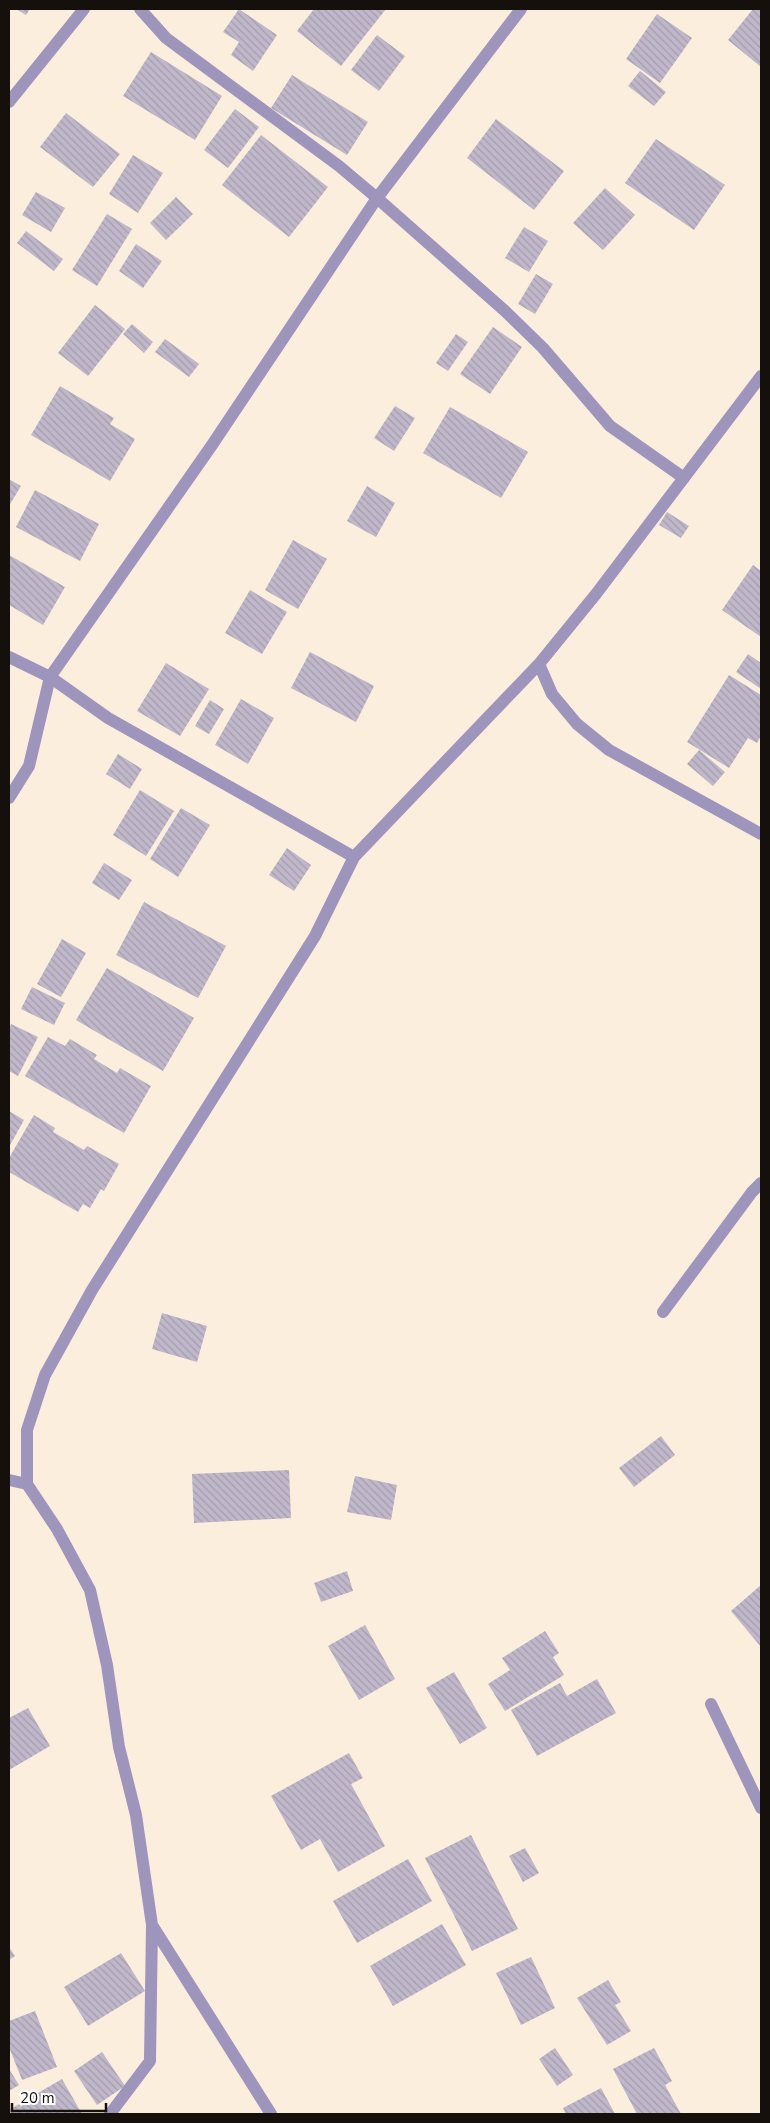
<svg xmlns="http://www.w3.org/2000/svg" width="770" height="2123" viewBox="0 0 770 2123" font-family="'Nunito Sans',sans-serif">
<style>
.building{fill:url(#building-back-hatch)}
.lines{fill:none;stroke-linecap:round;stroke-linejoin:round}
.street{stroke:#9d95bb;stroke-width:12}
</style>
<defs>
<pattern id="building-back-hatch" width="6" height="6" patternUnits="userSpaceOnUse" patternTransform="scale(1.25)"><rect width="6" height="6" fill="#c0b8ca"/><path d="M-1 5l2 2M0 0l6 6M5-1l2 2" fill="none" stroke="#a49dac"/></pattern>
</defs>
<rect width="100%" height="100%" fill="#fceedd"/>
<path class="building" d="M16,9H30L26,15Z
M239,9L277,35L253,71L231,55L239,42L223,32Z
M314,9H386L341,66L297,31Z
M753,9H761V67L728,40Z
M657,14L692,38L660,83L626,59Z
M377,35L405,56L379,91L351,70Z
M151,52L222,96L195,140L123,96Z
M640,71L666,92L654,106L628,86Z
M292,75L368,122L347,155L271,108Z
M235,109L259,127L228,168L204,150Z
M66,113L120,154L93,187L40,147Z
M496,119L564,171L534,210L467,158Z
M261,135L328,187L289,237L222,185Z
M656,139L725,185L694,230L625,183Z
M133,155L163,173L138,213L109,194Z
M605,188L635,215L603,250L573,223Z
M36,192L65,208L51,232L22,215Z
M176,197L193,214L166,240L150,223Z
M107,214L132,229L97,286L72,270Z
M524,227L548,241L529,272L505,258Z
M26,231L63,259L54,271L17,243Z
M136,244L162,261L143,288L119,271Z
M536,274L553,284L535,314L518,304Z
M95,305L125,329L88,376L58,353Z
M132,324L153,342L144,353L123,334Z
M493,327L522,347L490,394L460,374Z
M456,334L468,342L448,371L436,363Z
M165,339L199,364L189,377L155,352Z
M60,386L114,418L110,424L135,439L110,481L31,435Z
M395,406L415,418L394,451L374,438Z
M450,407L528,452L501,498L423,453Z
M9,479L21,486L9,506Z
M367,486L395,503L376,537L347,521Z
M35,490L99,524L80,561L16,527Z
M667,512L689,526L681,538L659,525Z
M293,540L327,559L298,609L265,590Z
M9,555L65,587L43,625L9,605Z
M753,565L761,571V637L722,610Z
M250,590L287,612L262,654L225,633Z
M310,652L374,686L356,722L291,688Z
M748,654L761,663V689L736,672Z
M166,663L209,689L180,736L137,711Z
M729,675L761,695V736L757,743L748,738L729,768L687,742Z
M241,699L274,718L248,764L215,745Z
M210,700L224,709L209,734L195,726Z
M699,750L725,772L713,786L687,764Z
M118,754L142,769L130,789L106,774Z
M140,790L174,811L146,856L113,835Z
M181,808L210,825L178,877L150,859Z
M287,848L311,865L294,891L269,875Z
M104,863L132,880L119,900L92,883Z
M144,902L226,946L198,998L116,955Z
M62,939L86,953L61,997L37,984Z
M107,968L194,1018L163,1071L76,1020Z
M32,987L65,1003L54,1025L21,1009Z
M11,1024L38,1037L18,1076L9,1071V1029Z
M48,1037L65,1046L70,1039L97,1055L94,1059L117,1073L120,1068L151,1086L124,1133L25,1076Z
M9,1111L24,1120L9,1147Z
M34,1115L55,1128L53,1132L84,1150L87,1146L119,1164L104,1191L101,1189L90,1208L83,1204L78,1212L9,1172V1158Z
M162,1313L207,1326L197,1362L152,1349Z
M661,1436L675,1455L634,1487L619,1468Z
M289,1470L291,1518L194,1523L192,1474Z
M355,1476L397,1485L391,1520L347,1512Z
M347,1571L353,1591L321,1602L314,1583Z
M761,1585V1647L731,1611Z
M365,1625L395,1679L359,1700L328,1646Z
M545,1631L559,1653L553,1657L564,1675L505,1711L488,1684L510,1670L502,1658Z
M454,1672L487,1728L460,1744L426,1688Z
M597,1679L616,1713L537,1756L511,1710L560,1683L567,1696Z
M28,1708L50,1746L9,1770V1718Z
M349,1753L363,1778L351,1784L385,1846L338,1872L320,1839L301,1850L271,1796Z
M471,1835L518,1929L472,1951L425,1858Z
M525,1848L539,1873L523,1882L509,1856Z
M408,1859L432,1901L357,1943L333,1901Z
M442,1924L466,1965L393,2006L370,1966Z
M9,1947L15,1956L9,1960Z
M121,1953L145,1991L88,2026L64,1987Z
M531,1957L555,2008L521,2025L496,1973Z
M608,1980L621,2002L615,2005L631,2031L607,2045L577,1998Z
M35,2011L57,2067L22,2080L9,2047V2021Z
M555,2048L573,2075L557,2086L539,2059Z
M654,2048L672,2081L665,2085L681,2114H637L613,2069Z
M102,2052L125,2086L97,2105L74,2071Z
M9,2069L19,2085L9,2091Z
M62,2079L82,2114H9V2110Z
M601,2088L615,2114H566L563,2108Z"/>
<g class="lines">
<path class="street" d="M140,9L166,38L339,166L377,198L505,311L543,348L610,426L684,478
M9,102L84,9
M9,657L50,677L108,718L354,857
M539,664L552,694L577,724L609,750L761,834
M9,798L29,766L50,677L212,445L377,198L521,9
M663,1312L752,1192L761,1183
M9,1480L27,1484
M711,1704L761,1808
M152,1925L271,2114
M110,2114L150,2061L152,1925L136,1815L119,1747L107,1665L90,1590L57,1529L27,1484V1430L45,1375L92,1290L315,936L354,857L539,664L596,594L761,376"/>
</g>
<rect width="770" height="2123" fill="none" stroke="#15100b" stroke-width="20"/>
<path d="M12 2103v8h94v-8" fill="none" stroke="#15100b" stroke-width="2.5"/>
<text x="20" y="2103" font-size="15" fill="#15100b" stroke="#ffffff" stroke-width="4" paint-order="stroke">20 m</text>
</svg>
